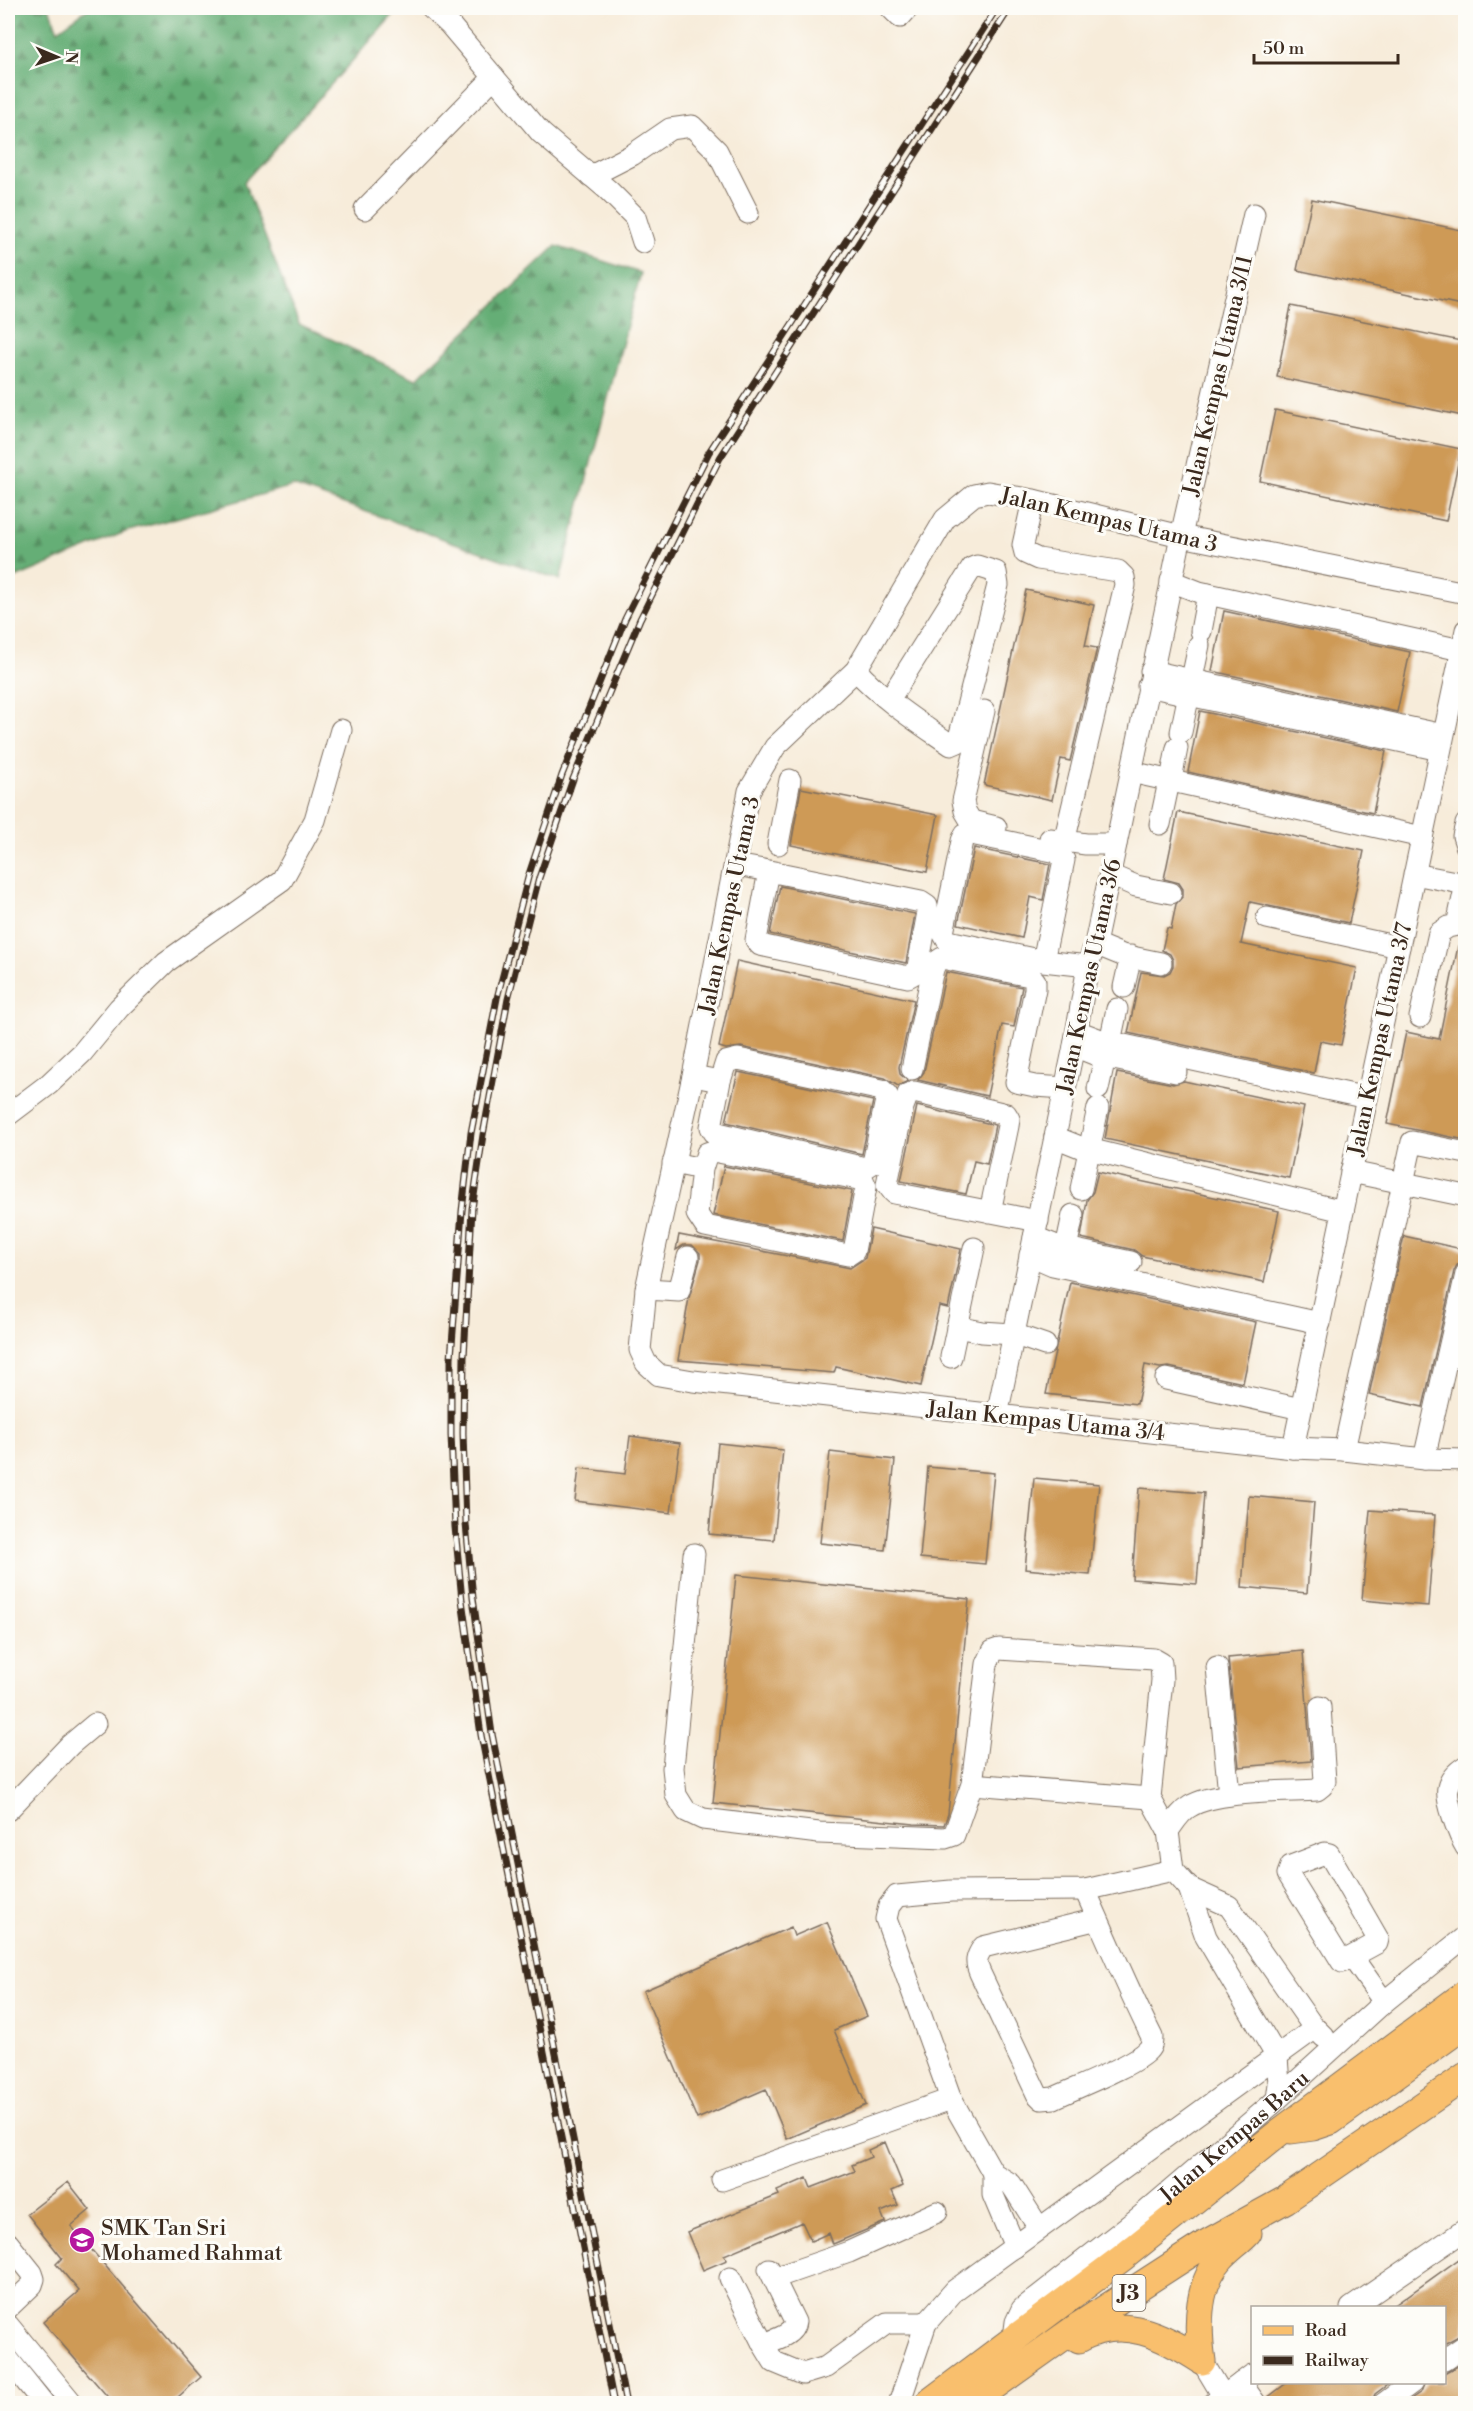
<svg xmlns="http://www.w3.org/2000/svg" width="1473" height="2411" viewBox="0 0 1473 2411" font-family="'Libre Bodoni',serif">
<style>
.forest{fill:url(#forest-firs);stroke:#506c4a;stroke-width:1.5}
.building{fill:#ce9a56}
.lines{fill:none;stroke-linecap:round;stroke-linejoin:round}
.minor-casing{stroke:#7d6e60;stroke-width:23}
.major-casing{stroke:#7d6e60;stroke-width:29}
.minor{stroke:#fff;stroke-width:21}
.major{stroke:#f9bf6d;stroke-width:27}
.rail-casing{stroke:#3b2a1e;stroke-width:7}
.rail{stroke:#fdfcf7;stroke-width:4.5;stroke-dasharray:14;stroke-linecap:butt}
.labels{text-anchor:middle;stroke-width:6;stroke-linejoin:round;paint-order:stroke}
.shield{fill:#fdfcf7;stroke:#75695f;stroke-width:1.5}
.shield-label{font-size:21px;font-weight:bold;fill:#3b2a1e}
.street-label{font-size:22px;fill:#3b2a1e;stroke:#fdfcf7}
.poi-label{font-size:22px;fill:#3b2a1e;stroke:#fdfcf7;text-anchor:start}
</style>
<defs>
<pattern id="forest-firs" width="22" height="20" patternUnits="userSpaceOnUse" patternTransform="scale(1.5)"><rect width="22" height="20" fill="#65ae76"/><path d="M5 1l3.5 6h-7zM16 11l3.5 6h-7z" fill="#548e60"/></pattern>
</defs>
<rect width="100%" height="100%" fill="#fdfcf7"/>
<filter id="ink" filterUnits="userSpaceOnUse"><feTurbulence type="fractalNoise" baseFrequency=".0167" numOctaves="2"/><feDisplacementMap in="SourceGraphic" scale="12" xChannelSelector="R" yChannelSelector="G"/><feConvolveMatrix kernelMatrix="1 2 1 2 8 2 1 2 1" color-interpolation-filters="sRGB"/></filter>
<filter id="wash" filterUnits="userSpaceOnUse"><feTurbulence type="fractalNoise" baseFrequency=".008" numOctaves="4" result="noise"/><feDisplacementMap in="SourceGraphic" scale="24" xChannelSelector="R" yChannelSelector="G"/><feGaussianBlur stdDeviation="1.35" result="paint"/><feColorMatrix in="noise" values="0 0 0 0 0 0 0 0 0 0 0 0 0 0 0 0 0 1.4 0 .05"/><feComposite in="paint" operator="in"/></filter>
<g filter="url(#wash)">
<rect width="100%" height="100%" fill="#f7ecda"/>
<path class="forest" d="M8,8H49L58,30L89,8H388L395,13L244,182L299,324L416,379L556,246L641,273L560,580L293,486L125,532L8,581Z"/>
<g id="blocks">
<path class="building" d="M1312,199L1466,231V306L1297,270Z
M1291,306L1466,342V403L1463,416L1277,377Z
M1275,410L1461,449L1446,521L1260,481Z
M1026,590L1094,605L1085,646L1097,648L1070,761L1061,759L1052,800L984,785Z
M1224,611L1410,652L1397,712L1212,671Z
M1200,711L1386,751L1373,813L1188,772Z
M801,788L938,815L927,872L791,845Z
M1178,812L1364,851L1349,923L1250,902L1241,944L1357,968L1341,1045L1320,1041L1314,1073L1128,1033L1141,972L1164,975L1170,972L1173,966V960L1170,954L1162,950L1167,928L1171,929L1176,904L1183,896V889L1179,883L1164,879Z
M974,848L1050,864L1043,900L1030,897L1022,938L958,924Z
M780,886L915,914L906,963L770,934Z
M1458,946L1466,947V1140L1387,1124L1406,1032L1439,1039Z
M737,961L914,1000L899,1067L900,1074L908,1081L898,1086L885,1078L741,1047L726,1049L719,1047Z
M946,972L1022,987L1014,1027L1002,1025L987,1096L918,1080L924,1072Z
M738,1072L873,1101L862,1154L726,1122Z
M1117,1073L1173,1084L1184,1081L1304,1107L1289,1178L1105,1139Z
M917,1106L995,1125L987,1164L974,1161L966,1194L901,1181Z
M724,1166L852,1191L843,1241L713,1215Z
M1098,1172L1279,1211L1264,1282L1142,1256L1134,1250L1081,1238L1087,1200L1093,1192Z
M871,1229L961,1249L948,1308L939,1306L921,1386L836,1367L834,1373L678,1360L689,1298L700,1260V1253L692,1245H684L676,1250L679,1235L850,1268L865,1258Z
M1404,1236L1466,1250L1465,1262L1457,1265L1454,1271L1423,1407L1369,1395Z
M1070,1282L1256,1322L1243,1383L1169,1367L1160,1368L1145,1365L1137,1404L1046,1394Z
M630,1436L680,1443L671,1513L575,1501L579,1468L625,1474Z
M718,1443L783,1450L774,1540L709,1534Z
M830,1452L895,1460L885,1550L820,1543Z
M928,1467L994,1473L985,1564L920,1558Z
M1034,1478L1099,1484L1090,1575L1025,1569Z
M1139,1488L1204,1493L1197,1584L1132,1579Z
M1249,1496L1314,1502L1307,1593L1242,1587Z
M1370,1510L1435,1515L1428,1606L1362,1600Z
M736,1575L969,1599L948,1814L944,1825L914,1824L713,1803Z
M1303,1651L1311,1761L1239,1767L1228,1658Z
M827,1922L867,2016L834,2030L866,2105L787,2139L766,2089L697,2119L643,1991L791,1927L794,1936Z
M885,2142L903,2186L892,2191L898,2205L881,2212L885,2222L833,2244L829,2233L811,2241L802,2222L724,2255L727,2260L703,2270L687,2232L779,2195L777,2191L807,2178L811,2188L855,2171L852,2165L871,2157L868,2150Z
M68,2182L90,2210L71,2226L201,2377L171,2403H113L43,2322L79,2291L56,2264L62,2258L27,2214Z
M1466,2254V2332L1444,2344V2307H1392Z
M1466,2361V2403H1405L1421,2392L1425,2382H1444V2373Z
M1288,2382H1391L1375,2394L1371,2403H1269L1267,2398Z"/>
</g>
</g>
<g filter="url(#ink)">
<use href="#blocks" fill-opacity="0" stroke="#7d6e60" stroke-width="1.5"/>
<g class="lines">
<g class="minor-casing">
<g id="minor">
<path d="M432,8L450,25L541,133L608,190L635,217L643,242"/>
<path d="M891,8L900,17L908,8"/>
<path d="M591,176L632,155L670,129L692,126L717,151L748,213"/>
<path d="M365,209L494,77"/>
<path d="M1033,500L1023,545L1025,553L1038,559L1118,571L1124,577L1125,585L1064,842"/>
<path d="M1171,581L1199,592L1461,650"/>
<path d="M1466,593L1181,536L1033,500L988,492L974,495L945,519L856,670L775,747L749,791L693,1076L646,1289L640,1350L646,1363L659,1375L693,1381L1293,1448L1344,1450L1424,1459L1466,1460"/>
<path d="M1201,631L1208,594"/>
<path d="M856,670C883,700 918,722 951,745L958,742L998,585L996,572L977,566L972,568L889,700"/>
<path d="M1151,671L1443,735"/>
<path d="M1192,679L1199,645"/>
<path d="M1148,686L1440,750"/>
<path d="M984,711L963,801L965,811L971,821L996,827"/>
<path d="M1181,732L1189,694"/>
<path d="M1131,772L1422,837"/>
<path d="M1171,780L1177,748"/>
<path d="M1160,824L1167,791"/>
<path d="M1466,824L1463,836L1466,845"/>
<path d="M1050,839L1086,844H1116"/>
<path d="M778,844L790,780"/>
<path d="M736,865L769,871L756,940L760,945L908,977L917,972L928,912L927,906L921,902L769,871"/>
<path d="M1414,874L1466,884"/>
<path d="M1110,875L1136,886L1171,893"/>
<path d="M1267,918L1399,947"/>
<path d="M1095,944L1122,955L1161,963"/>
<path d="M1043,961L1064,860L1057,852L971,834H965L962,841L943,933L947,940L953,942L1043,961L1088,966"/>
<path d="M1124,987L1131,956"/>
<path d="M1420,1017L1439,933L1448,927L1457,925L1466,884"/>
<path d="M1077,1031L1101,1040L1367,1098"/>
<path d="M1110,1042L1117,1009"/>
<path d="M1074,1046L1099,1056L1176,1072"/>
<path d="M912,1069L933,969L936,962L942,958L1030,976L1035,981V989L1016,1082L1035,1086L1065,1088"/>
<path d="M693,1076L720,1081L711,1127L714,1132L865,1168L873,1163L887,1095L882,1090L738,1059L726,1062L720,1081"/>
<path d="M1098,1089L1105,1057"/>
<path d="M8,1115L49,1084L82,1053L119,1008L166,962L282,880L315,820L341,730"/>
<path d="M1055,1137L1080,1147L1343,1211"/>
<path d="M673,1163L702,1169L697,1214L705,1226L848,1255L854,1251L866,1187L863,1180L713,1151L707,1153L702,1169"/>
<path d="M1351,1172L1466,1196"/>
<path d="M1081,1189L1098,1108"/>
<path d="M990,1212L1008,1126L1009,1119L1006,1114L914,1092L908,1094L903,1107L887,1184L894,1193L1038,1221"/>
<path d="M1034,1237L1057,1246L1131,1262"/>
<path d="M1066,1248L1073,1215"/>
<path d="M1030,1255L1053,1265L1320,1323"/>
<path d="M646,1289L679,1291L688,1257"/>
<path d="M957,1327L982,1332L1013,1334L1045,1345"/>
<path d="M951,1357L974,1248"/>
<path d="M1166,1379L1301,1409"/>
<path d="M997,1415L1074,1046L1088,966L1095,944L1181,536L1254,214"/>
<path d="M1293,1448L1466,630"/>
<path d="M1344,1450L1412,1142L1466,1153"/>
<path d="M1424,1459L1466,1274"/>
<path d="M694,1554L673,1768L676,1795L686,1811L703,1819L819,1833L945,1838L954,1835L972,1784L987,1664L993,1651L999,1649L1154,1659L1161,1663L1162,1680L1150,1798L972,1784"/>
<path d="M1217,1667L1229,1795"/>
<path d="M1466,1766C1458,1771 1450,1778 1448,1788C1445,1799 1459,1836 1466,1847"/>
<path d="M1150,1798L1168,1831L1173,1870L1189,1888L1206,1937L1277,2057L1279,2084L1277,2099L1272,2104"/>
<path d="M8,1810L70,1745L95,1724"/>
<path d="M1168,1831C1174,1823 1180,1812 1189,1807C1216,1790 1284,1792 1317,1790L1322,1786L1325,1781L1320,1707"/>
<path d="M1325,1853L1329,1854L1378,1939L1377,1943L1342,1962L1288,1874L1291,1866Z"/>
<path d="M1189,1888L1229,1906L1312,2025L1324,2037"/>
<path d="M1085,1890C1107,1939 1128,1989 1152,2037C1152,2042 1152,2046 1148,2050C1135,2065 1075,2088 1054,2098L1042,2099L1037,2094L980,1973C975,1962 976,1957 983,1947L1098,1919"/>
<path d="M1352,1957L1384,2002"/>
<path d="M993,2173V2195L1015,2247"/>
<path d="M722,2180L951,2099"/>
<path d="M1039,2228L1011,2184L993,2173L951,2099L886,1919L889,1906L897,1896L951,1891L1085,1890L1173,1870"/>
<path d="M8,2243L32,2273L34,2279L32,2285L8,2308"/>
<path d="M730,2278L763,2344L774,2362L803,2374L826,2367L887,2323H926"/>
<path d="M774,2278L849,2252L937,2212"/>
<path d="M1351,2308L1466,2229"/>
<path d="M8,2325L73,2404"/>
<path id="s1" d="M1014,2338L1016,2322L1022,2309L1142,2215L1272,2104L1384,2002L1466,1936"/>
<path d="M763,2344C774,2340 794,2335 795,2322L769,2269"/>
<path d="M8,2359L44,2404"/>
<path d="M1444,2360L1466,2345"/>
<path d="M1202,2361L1223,2396"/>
<path d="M1241,2383L1256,2404"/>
<path d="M899,2404L926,2323L955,2290L1314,2029"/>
<path d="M1213,2404L1252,2375"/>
<path d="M1383,2404L1413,2382"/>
</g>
</g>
<g class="major-casing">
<path id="major" d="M1291,2130L1313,2127L1331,2121L1466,2024
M1079,2339C1122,2314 1164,2336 1202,2361
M1202,2361C1197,2327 1196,2285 1221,2258C1229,2249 1240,2242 1248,2233
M927,2404L1122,2258L1281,2131L1466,1993
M969,2404L1080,2325L1205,2244L1285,2200L1466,2076"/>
</g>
<use href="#minor" class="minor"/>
<use href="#major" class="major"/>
<g class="rail-casing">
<path id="rail" d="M614,2404L481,1735L462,1600L455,1527L451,1435V1358L462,1211L471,1133L497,998L529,874L562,775L625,619L709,452L997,8
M626,2404L492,1734L473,1598L466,1524L463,1433L464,1357L472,1209L483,1135L508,999L539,878L573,779L640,619L720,458L1010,8"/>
</g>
<use href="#rail" class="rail"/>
</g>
</g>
<defs>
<g id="school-disc" transform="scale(1.35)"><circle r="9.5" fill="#b5179e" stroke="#fdfcf7"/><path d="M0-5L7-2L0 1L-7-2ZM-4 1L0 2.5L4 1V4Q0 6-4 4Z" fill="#fff"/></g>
</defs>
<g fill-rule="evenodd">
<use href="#school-disc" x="82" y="2240"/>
</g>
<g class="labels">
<rect class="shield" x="1112.5" y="2275" width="33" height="36" rx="4.5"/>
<g class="shield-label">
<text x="1129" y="2300">J3</text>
</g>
<g class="street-label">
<text transform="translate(1217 375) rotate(-77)" y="8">Jalan Kempas Utama 3/11</text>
<text transform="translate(1109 519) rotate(13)" y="8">Jalan Kempas Utama 3</text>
<text transform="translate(728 905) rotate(-78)" y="8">Jalan Kempas Utama 3</text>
<text transform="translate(1088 976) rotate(-78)" y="8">Jalan Kempas Utama 3/6</text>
<text transform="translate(1379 1039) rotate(-78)" y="8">Jalan Kempas Utama 3/7</text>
<text transform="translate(1046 1420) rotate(6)" y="8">Jalan Kempas Utama 3/4</text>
<text dy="8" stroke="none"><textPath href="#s1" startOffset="304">Jalan Kempas Baru</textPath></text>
</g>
<g class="poi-label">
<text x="101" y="2235">SMK Tan Sri<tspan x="101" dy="25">Mohamed Rahmat</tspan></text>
</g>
</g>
<rect width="1473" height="2411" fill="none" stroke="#fdfcf7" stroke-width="30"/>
<rect x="1251" y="2306" width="195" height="78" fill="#fdfcf7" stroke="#afa8a0" stroke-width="1.5"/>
<rect x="1263" y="2326" width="30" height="9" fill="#f9bf6d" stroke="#afa8a0" stroke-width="1.5"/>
<text x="1305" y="2336" font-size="18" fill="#3b2a1e">Road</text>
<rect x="1263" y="2356" width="30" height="9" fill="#3b2a1e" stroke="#afa8a0" stroke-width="1.5"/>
<text x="1305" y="2366" font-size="18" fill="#3b2a1e">Railway</text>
<g transform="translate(57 57) rotate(92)" stroke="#fdfcf7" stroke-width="4.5" paint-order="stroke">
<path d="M0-4.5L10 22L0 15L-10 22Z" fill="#3b2a1e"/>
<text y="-9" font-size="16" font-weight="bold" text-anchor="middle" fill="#3b2a1e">N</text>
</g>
<path d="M1254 54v9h144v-9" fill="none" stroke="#3b2a1e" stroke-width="3"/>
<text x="1263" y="54" font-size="18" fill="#3b2a1e" stroke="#fdfcf7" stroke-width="4.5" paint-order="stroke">50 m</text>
</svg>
